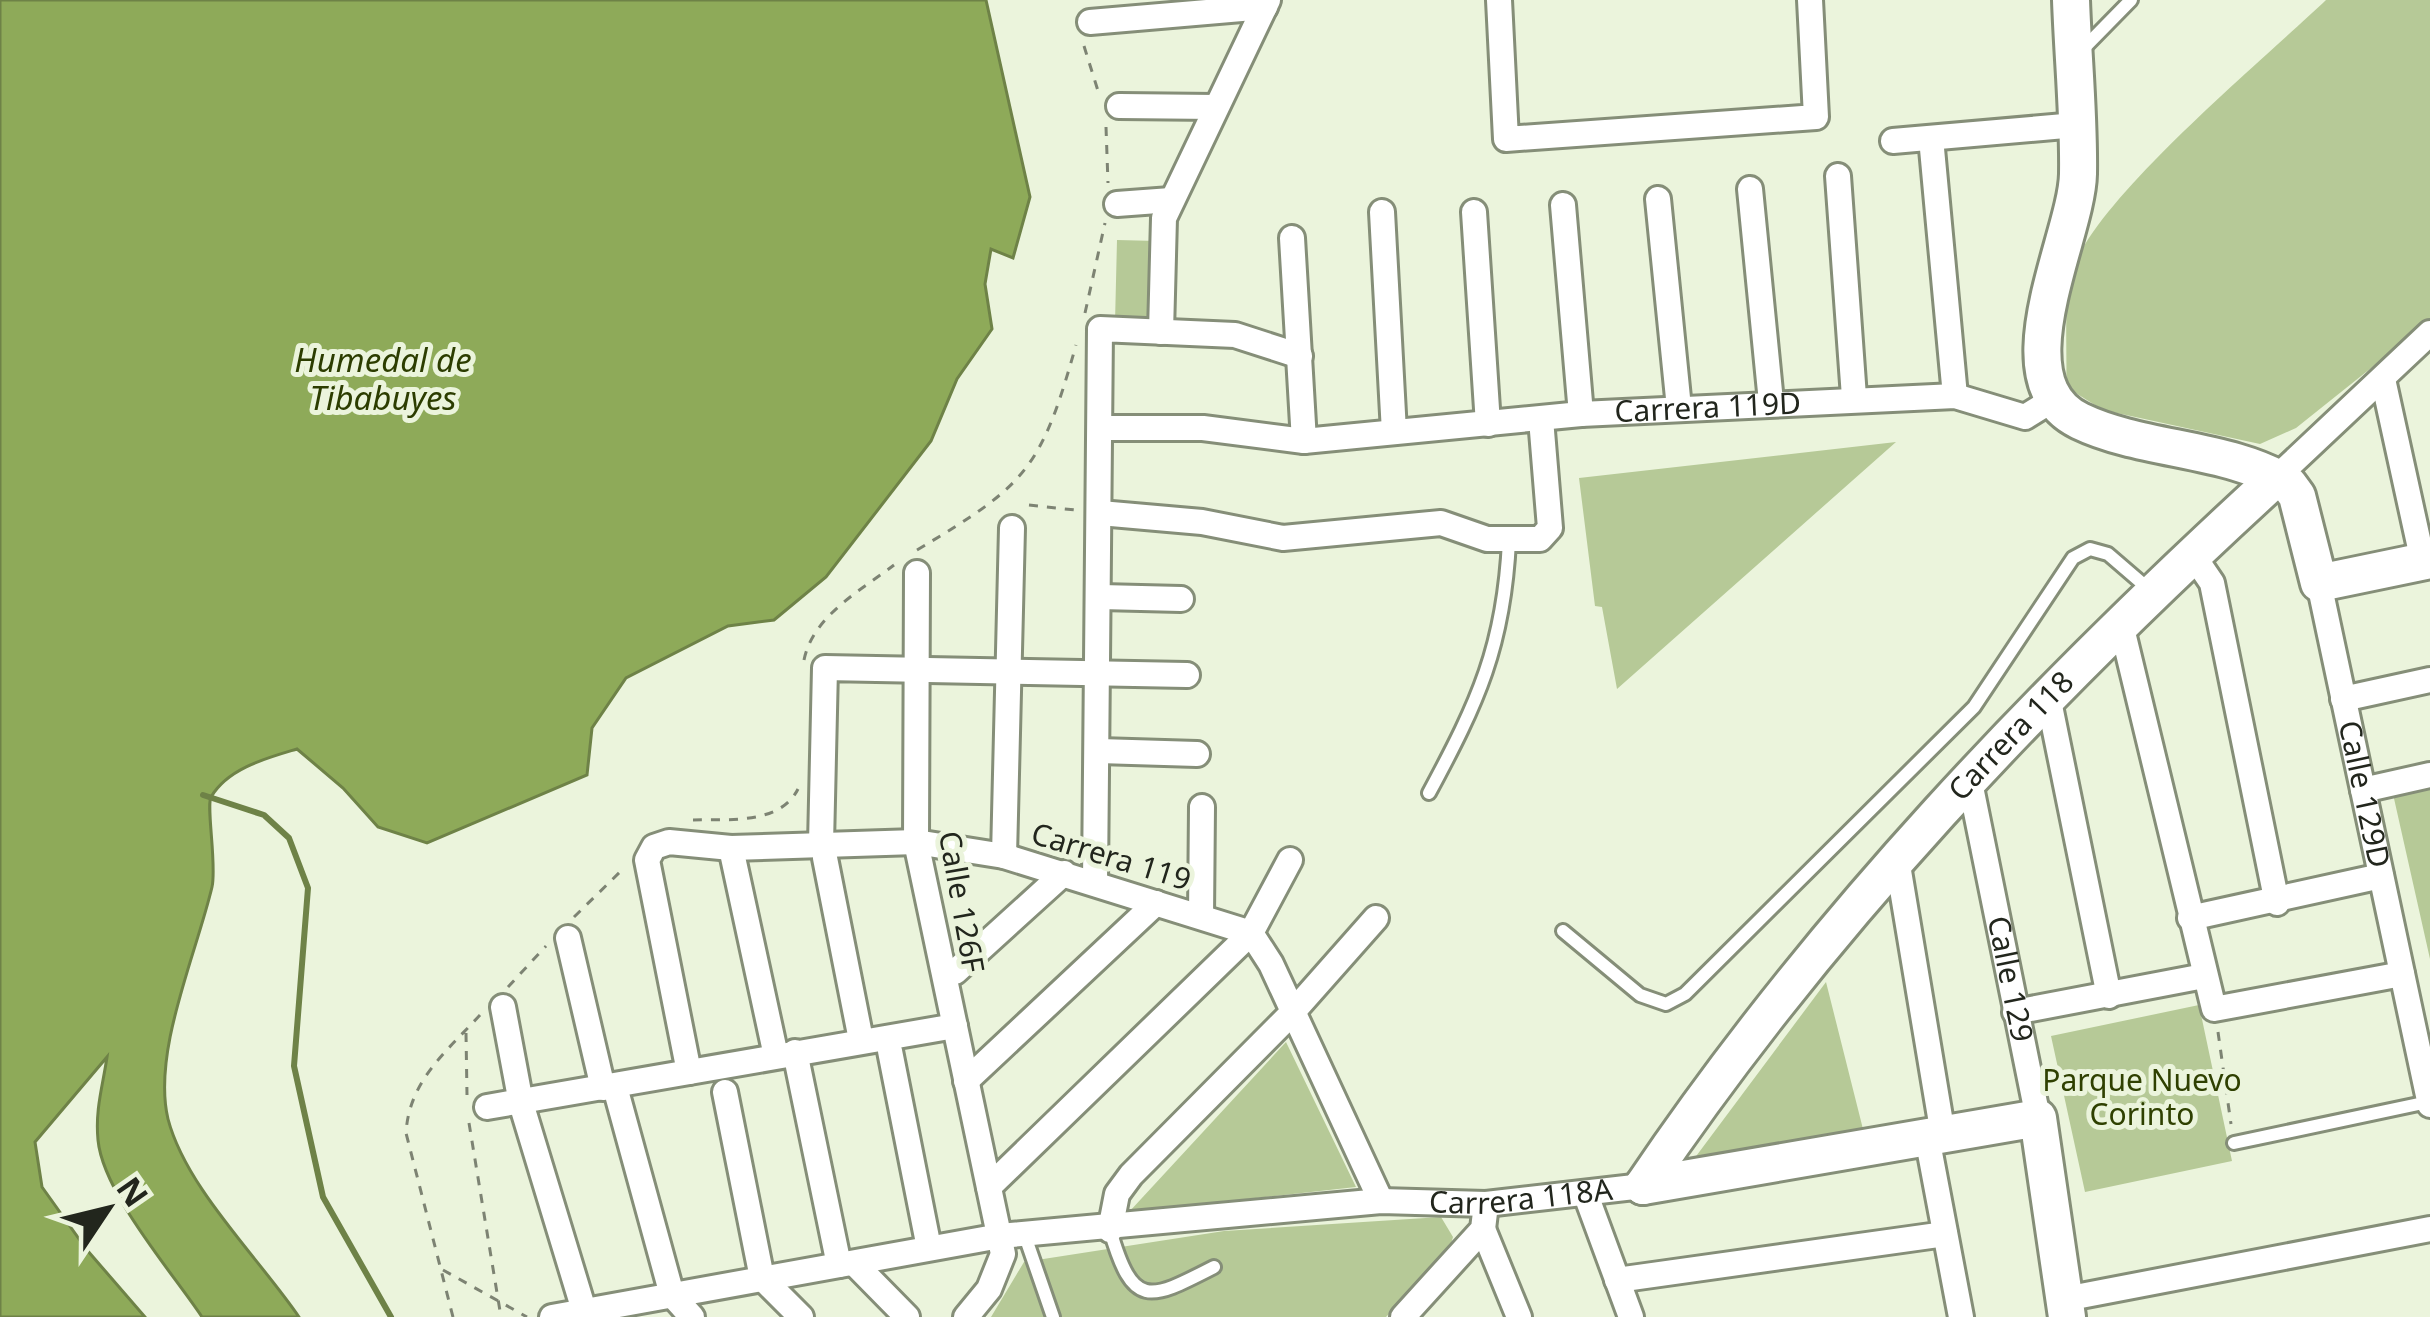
<svg xmlns="http://www.w3.org/2000/svg" width="2430" height="1317" viewBox="0 0 2430 1317" font-family="'Noto Sans',sans-serif">
<style>
.green{fill:#b6c997}
.water{fill:#8eaa59;stroke:#6e8247;stroke-width:3}
.lines{fill:none;stroke-linecap:round;stroke-linejoin:round}
.stream{stroke:#6e8247;stroke-width:6}
.lane-casing{stroke:#858e78;stroke-width:18}
.street-casing{stroke:#858e78;stroke-width:30}
.secondary-casing{stroke:#858e78;stroke-width:42}
.path{stroke:#7d8373;stroke-width:3;stroke-dasharray:9 9;stroke-linecap:butt}
.lane{stroke:#fff;stroke-width:12}
.street{stroke:#fff;stroke-width:24}
.secondary{stroke:#fff;stroke-width:36}
.labels{text-anchor:middle;stroke-width:10;stroke-linejoin:round;paint-order:stroke}
.street-label{font-size:30px;fill:#22261d;stroke:#ebf4dc}
.park-label{font-size:30px;fill:#2f4001;stroke:#ebf4dc}
.water-label{font-size:33px;font-style:italic;fill:#2c3d00;stroke:#ebf4dc}
</style>
<rect width="100%" height="100%" fill="#ebf4dc"/>
<path class="green" d="M2326,0H2430V321L2296,428L2260,444L2103,410L2066,387C2068,350 2062,302 2074,267C2098,197 2265,58 2326,0Z
M1117,240L1157,241L1155,324L1115,323Z
M1896,442L1617,689L1602,607L1595,606L1579,478Z
M2430,786V959L2393,794Z
M1826,982L1866,1141L1691,1163Z
M2199,1005L2232,1161L2085,1192L2051,1036Z
M1286,1042L1356,1187L1129,1212Z
M1441,1217L1453,1237L1448,1254L1386,1317H991L1024,1262L1224,1231Z"/>
<path class="water" d="M0,0H986L1030,197L1013,258L991,249L985,284L992,329L957,379L931,441L826,577L774,620L728,626L626,678L592,728L587,775L427,843L378,827L343,788L297,749C267,758 228,768 211,797C206,806 217,865 212,887C196,955 152,1052 168,1119C186,1188 259,1258 299,1317H202C172,1272 103,1193 98,1140C95,1109 103,1085 107,1057L35,1142L42,1187L87,1250L145,1317H0Z"/>
<g class="lines">
<path class="stream" d="M203,795L264,815L289,838L308,888L294,1066L323,1197L391,1317"/>
<g class="lane-casing">
<path id="lane" d="M2081,51L2131,0
M1429,793C1478,702 1504,646 1509,541
M1563,931L1640,995L1666,1004L1685,994L1974,707L2073,558L2090,549L2108,554L2151,591
M2234,1143L2428,1102
M1110,1230C1133,1309 1148,1301 1214,1267
M1025,1236L1053,1317"/>
</g>
<g class="street-casing">
<g id="street">
<path d="M1499,0L1506,139L1816,117L1810,0"/>
<path d="M1090,22L1265,7"/>
<path d="M1119,106L1216,107"/>
<path d="M1931,138L1955,396"/>
<path d="M1893,141L2076,125"/>
<path d="M1838,176L1854,397"/>
<path d="M1750,189L1771,402"/>
<path d="M1658,199L1679,408"/>
<path d="M1117,204L1171,200"/>
<path d="M1563,205L1581,414"/>
<path d="M1382,212L1394,432"/>
<path d="M1474,212L1488,424"/>
<path d="M1292,238L1304,441"/>
<path d="M1161,332L1164,218L1268,0"/>
<path d="M2383,379L2423,562"/>
<path id="s1" d="M1101,428H1203L1304,441L1581,414L1955,396L2025,417L2054,399"/>
<path d="M2277,477L2430,333"/>
<path d="M1100,513L1202,522L1283,538L1441,523L1487,539H1540L1550,528L1541,419"/>
<path d="M2193,555L2212,583L2277,903"/>
<path d="M917,573L916,842L1003,1254L989,1289L966,1317"/>
<path id="s2" d="M2319,583L2430,1105"/>
<path d="M1101,597L1181,599"/>
<path d="M2121,624L2214,1009L2402,974"/>
<path d="M2343,699L2430,680"/>
<path d="M2049,701L2109,996"/>
<path d="M1099,751L1197,754"/>
<path id="s3" d="M1970,782L2038,1118"/>
<path d="M2363,790L2430,775"/>
<path d="M821,844L825,668L1187,675"/>
<path d="M731,848L776,1056"/>
<path d="M1004,856L1012,528"/>
<path d="M825,858L861,1040"/>
<path d="M1897,859L1943,1135"/>
<path d="M1095,882L1100,329L1235,335L1300,356"/>
<path d="M1201,916L1202,807"/>
<path d="M2190,918L2381,876"/>
<path d="M568,938L603,1088"/>
<path d="M955,972L1064,873"/>
<path d="M503,1007L521,1103L586,1317"/>
<path d="M2015,1012L2204,976"/>
<path d="M890,1051L929,1248"/>
<path d="M795,1052L839,1265"/>
<path d="M689,1072L647,860L654,847L669,842L731,848L916,842L1004,856L1251,933L1271,964L1381,1201"/>
<path d="M966,1081L1156,903"/>
<path d="M615,1087L672,1295L692,1317"/>
<path d="M725,1092L762,1278L801,1317"/>
<path d="M487,1107L955,1026"/>
<path d="M1927,1137L1961,1317"/>
<path d="M989,1187L1251,933L1290,860"/>
<path d="M1586,1195L1631,1317"/>
<path d="M1483,1229L1519,1317"/>
<path d="M1110,1230L1117,1194L1131,1175L1292,1013L1376,918"/>
<path d="M855,1264L907,1317"/>
<path d="M1617,1280L1945,1234"/>
<path d="M2065,1299L2430,1229"/>
<path id="s4" d="M552,1317L1000,1236L1381,1201L1486,1204L1643,1186"/>
<path d="M1403,1317L1483,1229L1486,1204"/>
</g>
</g>
<g class="secondary-casing">
<g id="secondary">
<path d="M2071,0C2073,58 2079,116 2078,174C2077,236 1997,381 2080,421C2142,451 2233,448 2289,485L2297,496L2319,583L2430,560"/>
<path id="s5" d="M1643,1186C1821,922 2043,691 2277,477"/>
<path d="M1643,1186L2038,1118L2067,1317"/>
</g>
</g>
<path class="path" d="M1084,46L1099,94
M1106,127L1108,183
M1085,313L1105,223
M1029,505L1075,510
M917,550C1026,485 1041,470 1076,345
M804,660C813,616 860,591 894,565
M693,820C728,819 780,825 798,789
M574,917L623,869
M508,987L546,946
M2218,1032L2231,1124
M466,1033L467,1095
M469,1123L501,1317
M443,1270L527,1317
M453,1317L406,1133C409,1081 446,1052 480,1015"/>
<use href="#lane" class="lane"/>
<use href="#street" class="street"/>
<use href="#secondary" class="secondary"/>
</g>
<g class="labels">
<g class="street-label">
<text dy="10" stroke="none"><textPath href="#s1" startOffset="609">Carrera 119D</textPath></text>
<text dy="10" stroke="none"><textPath href="#s5" startOffset="582">Carrera 118</textPath></text>
<text dy="10" stroke="none"><textPath href="#s2" startOffset="216">Calle 129D</textPath></text>
<text transform="translate(1111 857) rotate(17)" y="10">Carrera 119</text>
<text transform="translate(961 902) rotate(80)" y="10">Calle 126F</text>
<text dy="10" stroke="none"><textPath href="#s3" startOffset="201">Calle 129</textPath></text>
<text dy="10" stroke="none"><textPath href="#s4" startOffset="978">Carrera 118A</textPath></text>
</g>
<g class="park-label">
<text x="2142" y="1091">Parque Nuevo<tspan x="2142" dy="34">Corinto</tspan></text>
</g>
<g class="water-label">
<text x="383" y="372">Humedal de<tspan x="383" dy="38">Tibabuyes</tspan></text>
</g>
</g>
<g transform="translate(108 1209) rotate(55)" stroke="#ebf4dc" stroke-width="9" paint-order="stroke">
<path d="M0-9L21 45L0 30L-21 45Z" fill="#22261d"/>
<text y="-18" font-size="33" font-weight="bold" text-anchor="middle" fill="#22261d">N</text>
</g>
</svg>
